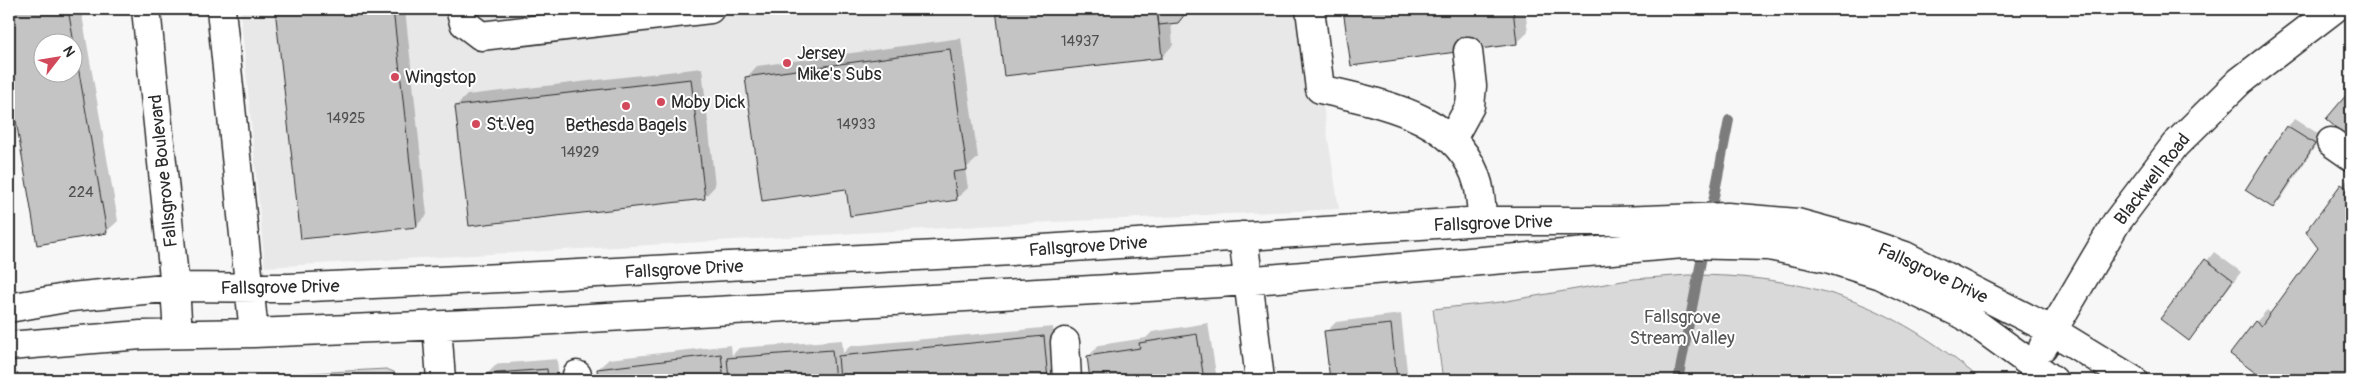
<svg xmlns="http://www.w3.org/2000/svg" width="2360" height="389" viewBox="0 0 2360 389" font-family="Pangolin,sans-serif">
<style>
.built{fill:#e8e8e8}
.green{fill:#d9d9d9;stroke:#828282}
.shadow{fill:#0003;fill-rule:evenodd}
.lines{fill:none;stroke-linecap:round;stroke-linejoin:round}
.stream{stroke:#7b7b7b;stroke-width:10}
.building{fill:#c4c4c4;stroke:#2b2b2b;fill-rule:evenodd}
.minor-casing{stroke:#2b2b2b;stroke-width:31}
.minor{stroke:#fff;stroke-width:28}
.poi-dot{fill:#d1495b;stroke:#fff;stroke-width:2}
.labels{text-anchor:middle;stroke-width:4;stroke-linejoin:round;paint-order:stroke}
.number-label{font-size:15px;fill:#515151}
.poi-label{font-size:18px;fill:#2b2b2b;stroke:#fff;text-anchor:start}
.street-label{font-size:18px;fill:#2b2b2b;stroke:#fff}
.park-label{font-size:18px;fill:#565656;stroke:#fff}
</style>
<rect width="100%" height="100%" fill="#f7f7f7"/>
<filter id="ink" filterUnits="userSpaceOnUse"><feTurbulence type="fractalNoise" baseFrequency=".02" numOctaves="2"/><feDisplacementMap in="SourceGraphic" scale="10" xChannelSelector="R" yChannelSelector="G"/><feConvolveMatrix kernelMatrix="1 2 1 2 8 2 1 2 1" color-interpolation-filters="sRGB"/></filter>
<g filter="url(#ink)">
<path class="built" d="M240,9H1308L1339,209L1031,223L265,267Z"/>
<path class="green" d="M1688,275C1807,275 1891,302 1981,380H1443L1433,309L1501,302L1634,279Z
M386,369L394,372L402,380H183Z"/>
<path class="shadow" d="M9,9H81L118,221L106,232L38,243L9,72ZM42,42H72V72H42Z
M277,9H405L427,215L416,226L302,238Z
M997,9H1190L1178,22L1171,23L1173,45L1162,57L1005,75Z
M1345,9H1525L1528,32L1517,43L1352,64Z
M961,38L978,158L965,169L968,188L956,199L847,187L746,78L757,66Z
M702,68L715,186L704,198L456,106L467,95Z
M2351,92V139L2328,119Z
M2295,119L2322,136L2281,199L2273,206L2287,127Z
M2351,175V380H2268L2232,354L2256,322L2267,310L2272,314L2320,248L2307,232Z
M2214,252L2241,272L2189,339L2162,319Z
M1401,314L1408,380H1331L1326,332L1336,322Z
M1208,323L1217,380H1092L1088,357L1099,345L1146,338L1152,332Z
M1053,327L1059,380H600L598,369L609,359L731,345L732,355L739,348L842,340L843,353L850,346Z
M557,359L559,380H487V374L497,364Z"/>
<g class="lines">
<path class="stream" d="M1710,217L1729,120
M1678,380L1704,246"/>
</g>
<path class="building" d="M9,9H68L107,233L37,245L9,79ZM42,42H72V72H42Z
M275,9H393L417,227L301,239Z
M996,9H1157L1162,58L1004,76Z
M1157,9H1189L1178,23L1159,25Z
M1343,9H1513L1517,44L1351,66Z
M950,49L967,170L953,172L957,200L850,216L846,189L762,201L745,77Z
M691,79L705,199L469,226L455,106Z
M2348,93L2351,96V141L2326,119Z
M2286,126L2315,144L2273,208L2245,190Z
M2341,184L2351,191V380H2265L2230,354L2255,321L2261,326L2318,248L2306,232Z
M2205,259L2233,280L2189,341L2160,319Z
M1391,324L1397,380H1330L1324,331Z
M1197,334L1204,380H1090L1087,356L1140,348L1139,343Z
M1044,336L1048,380H840L838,356Z
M832,350L835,380H729L727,358Z
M721,354L724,380H598L597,369Z
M547,369L548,380H486V374Z"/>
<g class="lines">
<g class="minor-casing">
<path id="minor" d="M146,9L175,287L178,334
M221,9L254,333
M460,9L464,23L481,36L710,9
M1310,9L1320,89C1378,103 1460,115 1478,184C1481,196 1481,209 1483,221
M1452,139L1470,106L1472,86L1468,51
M2331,142L2351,156
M1243,236L1260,380
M9,308L71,297L175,287L289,288L540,276L994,252L1483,221H1618L1727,217L1797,223L1852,238L1905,256L2053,331L2133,380
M437,325L441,380
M1065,342L1067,380
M9,346L141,335L254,333L517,322L1219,283L1683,244L1769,246L1827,258L1880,275L1964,315L2053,380
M2043,347L2116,223L2175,145L2240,81L2334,9
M577,375L578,380"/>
</g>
<use href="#minor" class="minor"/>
</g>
</g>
<g class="poi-dot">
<circle cx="787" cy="63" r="5"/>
<circle cx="395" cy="77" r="5"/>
<circle cx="661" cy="102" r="5"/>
<circle cx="626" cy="106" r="5"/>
<circle cx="476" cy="124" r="5"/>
</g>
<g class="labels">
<g class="number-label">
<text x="1080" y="46">14937</text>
<text x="346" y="123">14925</text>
<text x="856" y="129">14933</text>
<text x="580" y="157">14929</text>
<text x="81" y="197">224</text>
</g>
<g class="poi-label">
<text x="797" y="59">Jersey<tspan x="797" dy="21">Mike's Subs</tspan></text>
<text x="405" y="83">Wingstop</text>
<text x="671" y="108">Moby Dick</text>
<text x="486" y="130">St.Veg</text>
<text x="626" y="131" text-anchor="middle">Bethesda Bagels</text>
</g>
<g class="street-label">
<text transform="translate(163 171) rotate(-96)" y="6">Fallsgrove Boulevard</text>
<text transform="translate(2152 179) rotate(-52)" y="6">Blackwell Road</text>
<text transform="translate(1493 223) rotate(-2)" y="6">Fallsgrove Drive</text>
<text transform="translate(1088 246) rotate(-4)" y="6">Fallsgrove Drive</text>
<text transform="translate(684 269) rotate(-3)" y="6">Fallsgrove Drive</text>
<text transform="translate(1933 273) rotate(25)" y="6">Fallsgrove Drive</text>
<text transform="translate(280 287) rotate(-1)" y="6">Fallsgrove Drive</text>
</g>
<g class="park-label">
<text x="1682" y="323">Fallsgrove<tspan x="1682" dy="21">Stream Valley</tspan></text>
</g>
</g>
<rect width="2360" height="389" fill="none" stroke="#fff" stroke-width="30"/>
<rect x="15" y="15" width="2330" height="359" fill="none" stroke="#2b2b2b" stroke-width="2" filter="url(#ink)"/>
<g transform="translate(58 58) rotate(59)"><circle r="24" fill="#ffffff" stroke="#aaaaaa"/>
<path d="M0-4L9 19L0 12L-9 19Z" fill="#d1495b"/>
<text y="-8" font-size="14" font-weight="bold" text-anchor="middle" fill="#2b2b2b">N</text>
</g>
</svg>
